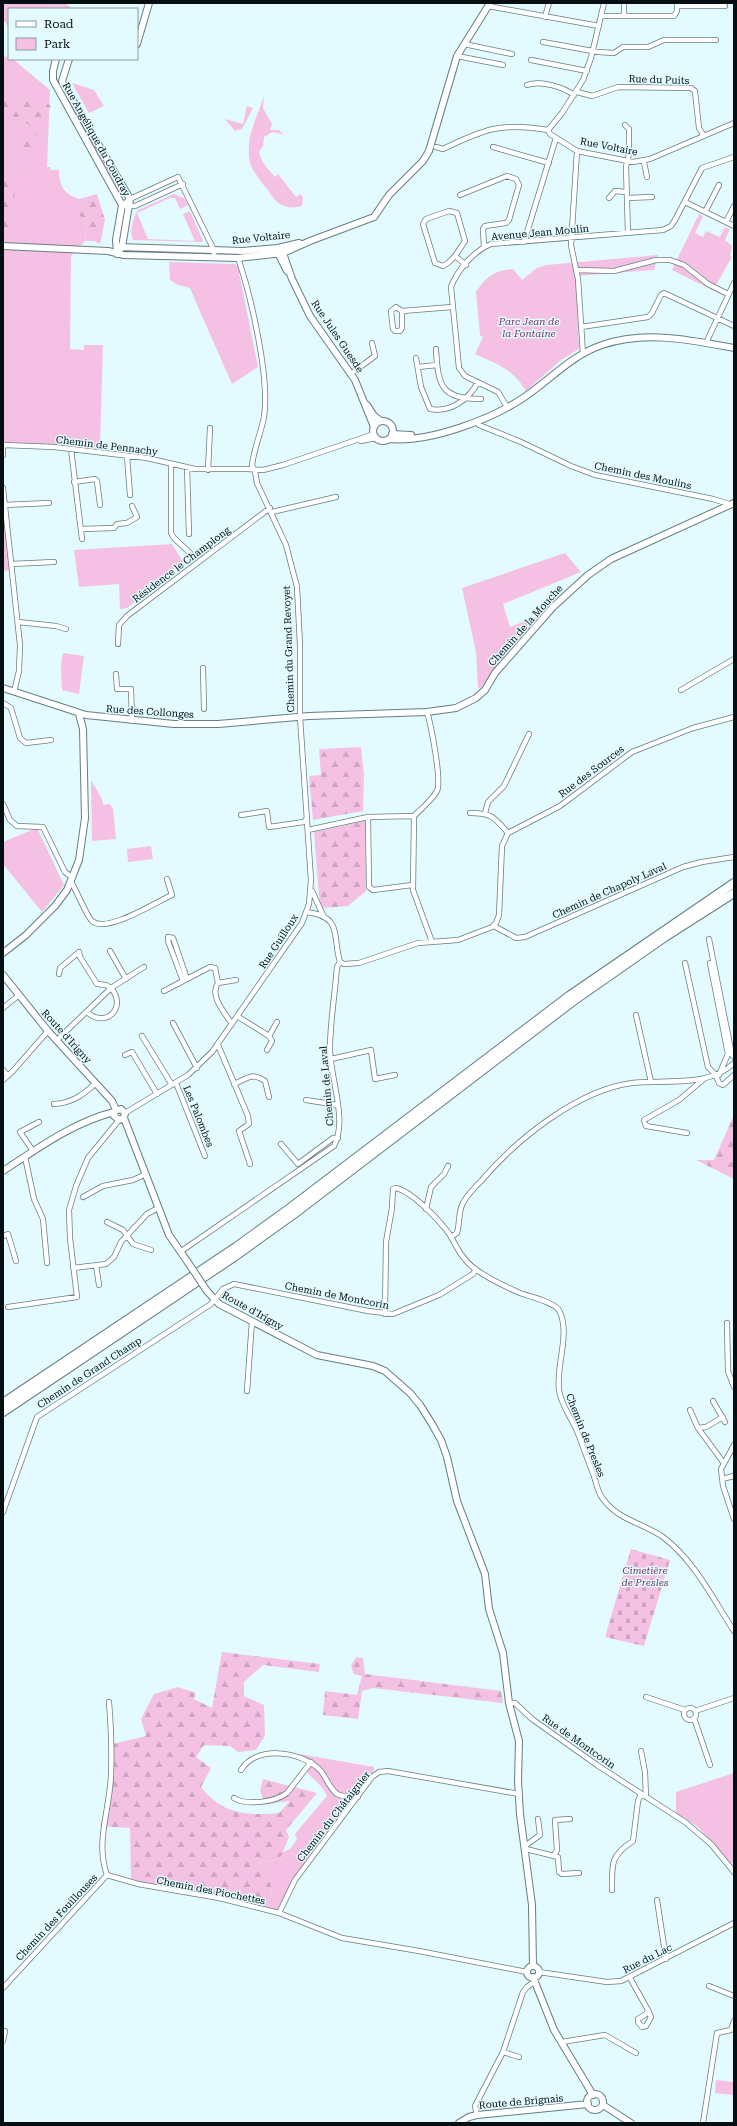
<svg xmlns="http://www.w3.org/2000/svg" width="737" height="2126" viewBox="0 0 737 2126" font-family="'Roboto Serif',serif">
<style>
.green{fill:#f4c1e5}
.forest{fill:url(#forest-firs)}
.cemetery{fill:url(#cemetery-stones)}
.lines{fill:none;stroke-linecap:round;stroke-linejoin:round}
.street-casing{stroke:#647e83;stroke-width:6}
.secondary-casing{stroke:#647e83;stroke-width:8}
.highway-casing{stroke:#647e83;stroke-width:10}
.street{stroke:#fff;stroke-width:4.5}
.secondary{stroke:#fff;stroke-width:6}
.highway{stroke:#fff;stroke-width:8}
.secondary-bridge-casing{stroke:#647e83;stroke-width:8;stroke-linecap:butt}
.secondary-bridge{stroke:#fff;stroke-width:6}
.labels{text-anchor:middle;stroke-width:3;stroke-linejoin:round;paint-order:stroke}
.street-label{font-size:10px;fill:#050f11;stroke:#e3faff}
.park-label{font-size:10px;font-style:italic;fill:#763566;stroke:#e3faff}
</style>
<defs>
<pattern id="forest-firs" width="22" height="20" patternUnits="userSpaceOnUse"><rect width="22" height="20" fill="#f4c1e5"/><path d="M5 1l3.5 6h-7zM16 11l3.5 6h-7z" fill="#d0a5c3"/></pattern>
<pattern id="cemetery-stones" width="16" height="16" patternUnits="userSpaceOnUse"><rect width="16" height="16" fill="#f4c1e5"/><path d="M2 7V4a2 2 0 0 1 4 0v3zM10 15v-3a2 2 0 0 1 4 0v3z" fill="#d0a5c3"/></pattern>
</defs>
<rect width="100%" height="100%" fill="#e3faff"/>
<path class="green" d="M3,3H65L71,7C64,11 57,5 50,9H9V28L3,19Z
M3,56L13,59L50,90L47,167H50L51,170H59C59,186 64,194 79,199V216L87,219L85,241L71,256L70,349L84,350V345H103L100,447L3,442Z
M72,83L94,90L104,106L89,113Z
M264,96L263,108L272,124L270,130H279L284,135L273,132L264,137L263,146L259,152C261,162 268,169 275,177L278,174L296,197L300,194L303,197L302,206C284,211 274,202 266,187H265C260,180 252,170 250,163C245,138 256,120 264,96Z
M247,106L253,108L242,129L235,131L225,119L243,124Z
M92,135L123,191L119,193L87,138Z
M174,194L185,199L188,205L180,209L175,198H170L137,213L148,239L195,241L183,214L190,211L203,241L202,242L133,240C129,231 133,218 138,210Z
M699,214L703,216L695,233L703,237L706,231L720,237L725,227L730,229L725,240L732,246L730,256L732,257L716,285L727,291L724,296L672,270Z
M658,255L654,270L576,276L579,349L561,360L526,391C513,369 497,364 475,354L483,337L480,335L476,292C487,276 494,271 513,269L522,280L537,268L546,265Z
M169,262L235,264L238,267L258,367L232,384L198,307L190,288L178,285L170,280Z
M3,506L10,571L3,570Z
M172,544L183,562L127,608L120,609L119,584L79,587L74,550Z
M565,553L581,572L503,604L510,627L540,615L480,689L478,687L476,652L462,588Z
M63,653L84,656L79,694L62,690L61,666Z
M91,780L102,799L103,805L110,804L113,809L116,839L92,841Z
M37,828L64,885L42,912L3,864V842Z
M151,846L153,859L128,862L127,849Z
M299,1754L374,1767V1771L294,1878L277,1910L264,1907L272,1896L270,1878L261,1876L258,1863L280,1859L283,1852L290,1849L297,1839L295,1834L327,1796C322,1784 315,1782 307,1772L313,1761Z
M734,1773V1862L730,1864L698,1827L676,1813V1792Z
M716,2080L734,2082V2095L715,2093Z"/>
<path class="forest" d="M3,96L31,101L43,97L51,107L41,119L29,159L16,173L8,167L20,155L30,124L3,120Z
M3,176L17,184L6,237L3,238Z
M97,194L105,220L100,244L95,241H85L87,219L79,216V199Z
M361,747L364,775L363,811L313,820L309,776L321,775L319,749Z
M365,821L366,891L348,906L320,908L314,832Z
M734,1115V1179L696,1160H714Z
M222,1652L320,1664L319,1672L263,1665L244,1682V1696L264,1705L265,1736L256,1750L238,1752L230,1746L204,1745L196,1757L211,1768L201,1787C222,1814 246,1816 279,1813L290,1801L265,1804L260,1791L263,1779L317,1793L286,1830L289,1837L280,1859L258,1863L261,1876L270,1878L272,1896L264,1907L131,1881L130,1828L100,1826L110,1790L109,1745L146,1736L141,1719L154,1694L178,1687L196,1693L194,1699L212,1708Z
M356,1657L363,1658L365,1674L501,1691L503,1703L373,1688L362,1691L358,1719L323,1715L325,1691L357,1695L362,1676L354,1674L351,1666Z"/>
<path class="cemetery" d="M631,1549L670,1560L644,1646L605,1637Z"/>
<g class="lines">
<g class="street-casing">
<path id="street" d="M488,6L599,26
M677,6H725
M601,16H674L677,11V3
M624,16V3
M545,17L549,3
M543,42L598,52L614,53L623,47H648L664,40H716
M464,44L512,54
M457,56L503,65
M531,60L587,71
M527,85C541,80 563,87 574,95
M577,92L592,96L618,87L691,88L695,91L699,128L704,136
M625,125L629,129V154L626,167L628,233
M548,130L562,113L583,80L591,58L604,3
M436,147L443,149C484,129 502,122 548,130L550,134L577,151L633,162L650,159L734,123
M493,147L549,163
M577,151L571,245L578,279L583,354
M644,162L647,177
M460,195L507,176L516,179L519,185L509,220L506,223L485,226L483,229L484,247
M609,198L615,191L627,192
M627,198L652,197
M685,202L734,226
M122,205L130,199L178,177L214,250V257
M126,206H135L183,184
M705,212L719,185
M726,222L734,206
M524,242L556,138
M455,256L448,263L443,266L435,263L423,224L426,219L449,211L457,213L465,241L455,256L466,265
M576,270L614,271L656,260H670L684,265L708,284L728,294
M402,311V328L400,331H395L393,329L391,311L396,307L402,311L452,307
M581,327L648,317L652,313L661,295L664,293L734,326
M706,343L734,283
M436,349C438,386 441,399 481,399
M416,358L421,387L430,409C451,413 469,399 478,382
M418,367L437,365
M352,373L375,356L372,343
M507,407L498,392L465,376L459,368L451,287C457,270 475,250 491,244L663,230L671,226L675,220L702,168L734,157
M477,422L479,425L521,442L571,466L595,475L713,499L729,504
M361,441L376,438
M3,445V455
M4,445L54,447L147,458L195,469H247L263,470L283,465L374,434
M71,449L82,539
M127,456L130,495
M171,464V533L174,538L190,553
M187,467L189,534
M208,470L210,428
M74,482L95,479L97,481L100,505
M3,488L20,645L19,671L14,692
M4,505L49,503
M272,512L336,497
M81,529L114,528L117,524L127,523L137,517L132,506
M11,564L54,562
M18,622L56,626L66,629
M118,644L119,625L127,616L270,508
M203,668L204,709
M116,674L117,689H131L132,721
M681,690L734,659
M3,703L11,708L20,738L26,743L51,740
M427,712C431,725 442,781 437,791C432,800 421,809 414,816L413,890L432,942
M3,804L10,820L17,826L43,827L65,872L73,878
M470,813C492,813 494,817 508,833
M485,813L488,802L504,786L529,734
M241,815L267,811L269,827L304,822L307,818
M368,817L369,887L373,890L412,885
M308,830L368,817L414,816
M71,882C77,891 86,915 92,921C106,934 156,902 172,895L167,879
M312,891L323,915
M494,926L516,938L525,937L683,867L702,862L734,857
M709,939L732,1055L734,1057
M110,951L126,979
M340,962L344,964L359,963L418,943L458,940L492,927L496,923L499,915L502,846L508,833L560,806L632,752L693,728L734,717
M685,963L708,1067L715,1074L719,1083L723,1085L734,1075
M710,963L728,1054L719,1075
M187,979L173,938L168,937V941L183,981L210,967L215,968L218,983C209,996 225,1013 232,1024
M218,983L236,980
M164,991L183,981
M3,1008L19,995
M87,1012C105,1029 128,1008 111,988L144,967
M636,1015L651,1082
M237,1016L269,1036L272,1041L267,1050
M173,1023L197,1068
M142,1036L172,1085
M269,1036L277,1022
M57,1040L111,988L106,985L97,984L80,957L79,952L60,968L59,974
M218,1045L248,1116L249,1124L239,1131L250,1164
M125,1055L132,1052L157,1094
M331,1059L371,1050L375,1079L395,1075
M3,1070L8,1076
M3,1080L12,1072L48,1031
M176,1083L205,1156
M234,1084C248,1078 252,1072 265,1081L269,1097
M306,1100L338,1105
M54,1104C72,1103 83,1095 96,1083
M125,1113L188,1075L212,1052L302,923L309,904L311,880L300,717V645L297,587L286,545L257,483L255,471L252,465C254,448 261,433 264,417C270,378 251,296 238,258
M687,1133L646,1126L644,1120L679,1100L705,1078
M281,1144L298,1164L333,1138H338
M33,1151L20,1132L39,1122
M25,1157L34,1199L43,1219L47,1263
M83,1197L103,1186L133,1180L146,1174
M426,1209L431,1187L444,1174L448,1166
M107,1222L123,1230L133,1244L151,1250
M3,1236L8,1234L16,1261
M451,1237L457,1233C460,1223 458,1212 463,1203C467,1195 475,1187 482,1180C517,1139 578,1090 632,1083C665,1079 709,1088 734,1063
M180,1252L334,1146C348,1120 330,1078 330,1049C330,1022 335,994 337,967L340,962C332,935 343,917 307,912
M96,1265L99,1285
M73,1268L106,1264L114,1257L121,1242L147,1214L158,1208
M8,1307L77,1297L70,1238L69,1210L76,1186L88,1158L119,1120
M385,1314L386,1242L392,1208L393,1189L396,1188C413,1192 440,1221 450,1235C457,1248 463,1260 475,1269C488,1278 506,1287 520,1293C530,1297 556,1302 560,1312C570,1336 556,1364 559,1390C561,1405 571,1417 577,1431C583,1446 588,1461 594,1476C596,1483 598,1493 603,1499C618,1520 643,1523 663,1537C694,1560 713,1599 734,1631
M727,1323L728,1371L734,1387
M247,1391L252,1321
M713,1401L725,1422
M690,1410L698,1428L723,1462
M698,1428L706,1427L723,1417
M734,1445L721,1469L723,1486L734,1519
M722,1479L734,1476
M3,1512L37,1417L211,1304L223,1289L234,1284L368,1311L393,1314L439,1295L473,1274L476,1269
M646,1697L685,1710
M509,1703H515L532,1719L597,1765L685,1822L711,1844L734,1872
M684 1714a6 6 0 1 1 12 0a6 6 0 1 1-12 0Z
M695,1711L734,1698
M694,1718L710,1765
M641,1751L645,1772L646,1797
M241,1770C256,1745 300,1751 319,1769C326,1776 329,1788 337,1794C344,1798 352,1794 358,1797
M234,1798C247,1806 275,1802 287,1793L311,1762
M525,1846L540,1835L538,1819
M526,1849L558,1857L559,1872L562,1874L579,1873
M554,1855L557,1850L555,1820L570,1819
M107,1875L138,1884L219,1898L279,1913L342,1938L419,1951L527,1972
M107,1875C95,1842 110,1809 111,1775C112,1751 111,1726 109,1702
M612,1890C612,1864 610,1856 633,1841L638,1801L641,1794
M657,1900L666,1959
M279,1913L295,1880L372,1777L379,1772L388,1771L519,1794
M539,1972L607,1982L621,1981L734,1923
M630,1978L648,2010L646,2014L638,2019V2022L642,2027L646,2026L651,2017L648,2010
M709,1986L734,1996
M3,1988L107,1875
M3,2031H5L3,2041
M562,2042L605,2035L636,2053
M503,2052L519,2057
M477,2115L475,2106L503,2052L523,1992L527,1987L534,1982
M703,2123L717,2033L731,2030L734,2021"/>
</g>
<g class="secondary-casing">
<path id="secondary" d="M137,44L149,3
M56,59L53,71V80L122,205L116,240L117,254
M69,59L62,81L63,84L130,199L122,247L117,254
M3,246L108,251L124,255L238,258L283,253L310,241L374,217L389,195L423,161L429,151L457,56L490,3
M119,247L243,251L278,248L299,243
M278,248L283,253L292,279L310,316L355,380L374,427
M279,255L287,271
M367,405L374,416L381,421
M373 431a10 10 0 1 1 20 0a10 10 0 1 1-20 0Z
M392,434L411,435
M389,439C429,443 493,419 526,396C551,379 572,355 602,345C645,330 691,340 734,348
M3,688L86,715L174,724H218L309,716L427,712L456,708L476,698L485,690L495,673L553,607L588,575L611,559L734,503
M3,953L26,935L55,906L67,890L79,860L85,818L83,729L79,714
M3,975L48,1031L112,1101L116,1110
M124,1118L119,1120L114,1116L115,1111L121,1109L125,1113L124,1118L169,1235L187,1261
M3,1171C38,1148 74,1122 114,1112
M207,1291L219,1304L317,1355L373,1366L385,1371L410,1393L420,1405L432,1424L441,1440L447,1457L457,1501L485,1574L489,1609L503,1653L509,1703L519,1741L518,1781L520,1814L532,1905L533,1966
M527 1972a6 6 0 1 1 12 0a6 6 0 1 1-12 0Z
M533,1977L554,2030L593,2095
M587 2102a8 8 0 1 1 16 0a8 8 0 1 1-16 0Z
M603,2105L631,2123
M459,2123L469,2117L477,2115L588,2104"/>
</g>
<g class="highway-casing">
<path id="highway" d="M3,1403L236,1247L290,1208L569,996L734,883
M3,1412L234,1257L294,1214L572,1002L665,937L734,893"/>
</g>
<use href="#street" class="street"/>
<use href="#secondary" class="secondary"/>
<use href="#highway" class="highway"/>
<g class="secondary-bridge-casing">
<path id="secondary-bridge" d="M187,1261L207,1291"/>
</g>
<use href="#secondary-bridge" class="secondary-bridge"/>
</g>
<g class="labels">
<g class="street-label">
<text transform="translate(659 79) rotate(2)" y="4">Rue du Puits</text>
<text transform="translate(97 139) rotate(61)" y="4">Rue Angélique du Coudray</text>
<text transform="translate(609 146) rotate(11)" y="4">Rue Voltaire</text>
<text transform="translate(540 232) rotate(-5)" y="4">Avenue Jean Moulin</text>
<text transform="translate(261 237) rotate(-6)" y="4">Rue Voltaire</text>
<text transform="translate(338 336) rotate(56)" y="4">Rue Jules Guesde</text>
<text transform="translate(107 445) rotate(7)" y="4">Chemin de Pennachy</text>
<text transform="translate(643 475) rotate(12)" y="4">Chemin des Moulins</text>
<text transform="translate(181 564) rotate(-37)" y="4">Résidence le Champlong</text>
<text transform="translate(525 625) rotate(-48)" y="4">Chemin de la Mouche</text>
<text transform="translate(288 649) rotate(-92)" y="4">Chemin du Grand Revoyet</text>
<text transform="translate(150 711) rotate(4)" y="4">Rue des Collonges</text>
<text transform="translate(591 771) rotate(-37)" y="4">Rue des Sources</text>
<text transform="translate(609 890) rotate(-24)" y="4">Chemin de Chapoly Laval</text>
<text transform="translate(278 941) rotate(-57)" y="4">Rue Guilloux</text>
<text transform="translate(67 1036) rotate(48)" y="4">Route d'Irigny</text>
<text transform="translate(326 1086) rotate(-95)" y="4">Chemin de Laval</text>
<text transform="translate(199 1116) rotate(68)" y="4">Les Palombes</text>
<text transform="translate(337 1295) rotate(11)" y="4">Chemin de Montcorin</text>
<text transform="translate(253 1310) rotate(29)" y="4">Route d'Irigny</text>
<text transform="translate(89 1372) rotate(-33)" y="4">Chemin de Grand Champ</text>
<text transform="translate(586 1435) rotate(68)" y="4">Chemin de Presles</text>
<text transform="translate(579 1741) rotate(35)" y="4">Rue de Montcorin</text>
<text transform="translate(333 1816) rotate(-52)" y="4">Chemin du Châtaignier</text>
<text transform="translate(211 1890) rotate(11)" y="4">Chemin des Piochettes</text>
<text transform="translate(56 1917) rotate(-47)" y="4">Chemin des Fouillouses</text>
<text transform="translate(647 1958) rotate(-27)" y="4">Rue du Lac</text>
<text transform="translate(521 2101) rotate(-5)" y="4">Route de Brignais</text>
</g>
<g class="park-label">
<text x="529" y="325">Parc Jean de<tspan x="529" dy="12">la Fontaine</tspan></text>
<text x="645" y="1574">Cimetière<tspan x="645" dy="12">de Presles</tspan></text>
</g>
</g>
<rect width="737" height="2126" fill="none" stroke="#050f11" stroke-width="8"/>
<rect x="8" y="8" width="130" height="52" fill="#e3faff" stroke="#8a9ca0"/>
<rect x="16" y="21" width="20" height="6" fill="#ffffff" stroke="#8a9ca0"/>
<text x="44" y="28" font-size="12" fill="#050f11">Road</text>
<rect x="16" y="38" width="20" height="12" fill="#f4c1e5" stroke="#8a9ca0"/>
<text x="44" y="48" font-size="12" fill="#050f11">Park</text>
</svg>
